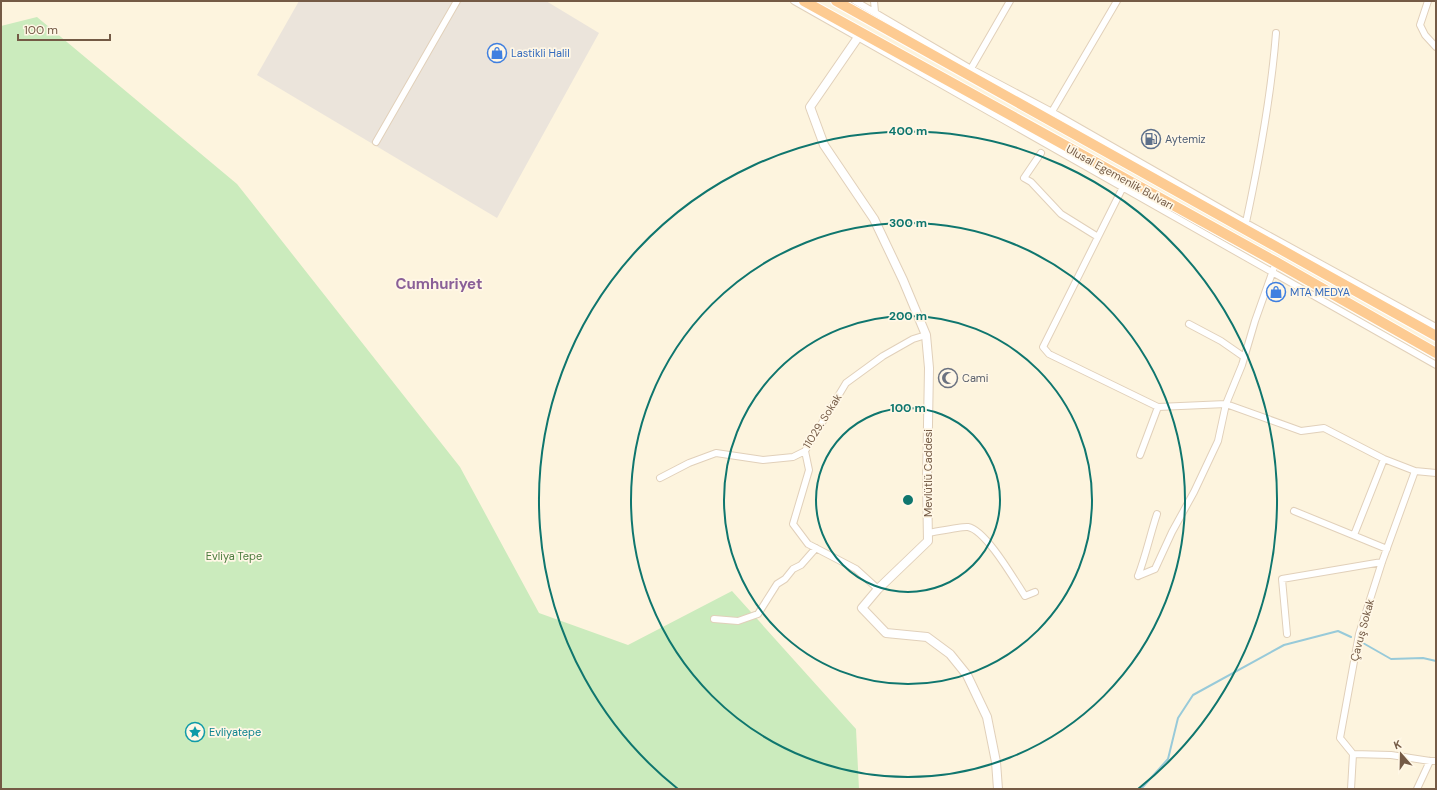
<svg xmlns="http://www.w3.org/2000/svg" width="1437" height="790" viewBox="0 0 1437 790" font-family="'DM Sans',sans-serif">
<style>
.industrial{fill:#ebe4db}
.green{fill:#cbebbd}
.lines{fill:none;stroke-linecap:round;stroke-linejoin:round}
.stream{stroke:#98cad9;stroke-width:2}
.minor-casing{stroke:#e1d0ba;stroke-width:8}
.tertiary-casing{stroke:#e1d0ba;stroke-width:10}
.trunk-casing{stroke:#fff;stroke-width:12}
.minor{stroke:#fff;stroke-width:6}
.tertiary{stroke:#fff;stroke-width:8}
.trunk{stroke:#fdcb92;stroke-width:10}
.ring{fill:none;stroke:#0f766e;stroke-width:2}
.labels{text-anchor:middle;stroke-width:3.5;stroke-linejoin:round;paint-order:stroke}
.shop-label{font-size:11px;fill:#366cbe;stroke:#fff7e6;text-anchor:start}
.service-label{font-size:11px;fill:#4e5e75;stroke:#fff7e6;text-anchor:start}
.street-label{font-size:11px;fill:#745a45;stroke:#fff7e6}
.worship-label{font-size:11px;fill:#5b616d;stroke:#fff7e6;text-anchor:start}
.park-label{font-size:11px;fill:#4a7b3d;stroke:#fff7e6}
.culture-label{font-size:11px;fill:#0d838f;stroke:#fff7e6;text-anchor:start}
.district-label{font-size:15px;font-weight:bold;fill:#8a6098;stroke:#fff7e6}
.centre{fill:#0f766e;stroke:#fff7e6;stroke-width:2}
.ring-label{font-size:12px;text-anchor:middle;font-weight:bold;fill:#0f766e;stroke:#fff7e6;stroke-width:3.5;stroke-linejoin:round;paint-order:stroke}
</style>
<rect width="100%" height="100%" fill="#fdf4de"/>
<path class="industrial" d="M299,1H546L599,33L497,218L257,75Z"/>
<path class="green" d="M37,17L237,184L460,467L539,613L628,645L732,591L856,729L859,789H1V26Z"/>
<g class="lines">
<path class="stream" d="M1363,643L1391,659L1423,658L1436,661
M1141,789L1168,759L1178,718L1193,695L1284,645L1338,631L1351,637"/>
<g class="minor-casing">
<path id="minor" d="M794,1L1436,365
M855,1L971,69L1052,112L1246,223L1436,327
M874,1L875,12
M1428,1L1420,25L1425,35L1436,47
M969,72L1010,1
M1050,115L1117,1
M376,142L457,1
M1041,153L1024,178L1031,182L1061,214L1098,237
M1123,187L1043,347L1049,354L1158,407L1226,404L1242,365L1255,321L1276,262
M1245,227C1259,162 1271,99 1276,33
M1189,324L1221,341L1244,357
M805,451L809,470L793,524L808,544L856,569L878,589
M1140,455L1158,407
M660,478L689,463L716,453L763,460L793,457L805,451L846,383L883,356L913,339L926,335
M1294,511L1387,549
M928,533C936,532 962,526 968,527C986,530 1015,581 1025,596L1035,592
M1354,535L1384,459
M1138,576L1155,569L1172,532L1194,492L1218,441L1226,404L1301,431L1324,428L1384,459L1415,471L1436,473
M1138,576C1146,555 1150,535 1157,514
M714,619L738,621L758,614L777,584L785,579L793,569L801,565L816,548
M1287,634L1282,579L1382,562
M1353,754L1391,755L1430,761H1436
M1351,789L1353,754L1340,738L1359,634L1382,562L1415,471
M1417,789L1430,761"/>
</g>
<g class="tertiary-casing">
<path id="tertiary" d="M861,33L810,107L824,145L874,219L903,280L926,335L929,368L927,480L928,541L878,589L862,608L886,633L927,637L950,654L967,675L987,717L996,762L998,789"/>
</g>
<g class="trunk-casing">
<path id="trunk" d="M804,1L1276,262L1436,353
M836,1L1436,336"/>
</g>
<use href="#minor" class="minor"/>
<use href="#tertiary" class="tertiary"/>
<use href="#trunk" class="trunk"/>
</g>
<g class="ring">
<circle cx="908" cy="500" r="92"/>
<circle cx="908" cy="500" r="184"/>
<circle cx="908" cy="500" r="277"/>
<path d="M678 789A369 369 0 1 1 1138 789"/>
</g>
<defs>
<g id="shop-ring" transform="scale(1)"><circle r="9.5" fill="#fff7e6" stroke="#3f7fe0" stroke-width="1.5"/><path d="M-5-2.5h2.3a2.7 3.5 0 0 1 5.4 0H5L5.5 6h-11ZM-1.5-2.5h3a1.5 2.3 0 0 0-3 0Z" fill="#3f7fe0"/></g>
<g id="fuel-ring" transform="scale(1)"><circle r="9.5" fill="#fff7e6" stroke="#5c6f8a" stroke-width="1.5"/><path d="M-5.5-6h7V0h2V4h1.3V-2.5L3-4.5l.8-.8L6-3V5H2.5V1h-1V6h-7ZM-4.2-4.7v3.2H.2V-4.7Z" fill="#5c6f8a"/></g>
<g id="mosque-ring" transform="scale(1)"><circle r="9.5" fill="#fff7e6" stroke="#6b7280" stroke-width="1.5"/><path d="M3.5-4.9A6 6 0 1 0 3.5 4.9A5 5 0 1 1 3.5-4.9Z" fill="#6b7280"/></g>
<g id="sight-ring" transform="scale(1)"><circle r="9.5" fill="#fff7e6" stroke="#0f9aa8" stroke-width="1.5"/><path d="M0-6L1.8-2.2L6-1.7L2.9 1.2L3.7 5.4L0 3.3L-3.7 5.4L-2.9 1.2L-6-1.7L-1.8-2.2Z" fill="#0f9aa8"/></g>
</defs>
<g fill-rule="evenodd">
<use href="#shop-ring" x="497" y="53"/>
<use href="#fuel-ring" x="1151" y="139"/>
<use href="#shop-ring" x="1276" y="292"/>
<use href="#mosque-ring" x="948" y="378"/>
<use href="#sight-ring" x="195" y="732"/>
</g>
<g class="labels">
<g class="shop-label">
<text x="511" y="57">Lastikli Halil</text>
<text x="1290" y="296">MTA MEDYA</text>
</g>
<g class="service-label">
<text x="1165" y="143">Aytemiz</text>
</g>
<g class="street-label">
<text transform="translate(1120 177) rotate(29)" y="4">Ulusal Egemenlik Bulvarı</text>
<text transform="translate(822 421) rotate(-58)" y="4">11029. Sokak</text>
<text transform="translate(928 473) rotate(-90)" y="4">Mevlütlü Caddesi</text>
<text transform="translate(1362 630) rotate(-75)" y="4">Çavuş Sokak</text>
</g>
<g class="worship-label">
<text x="962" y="382">Cami</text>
</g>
<g class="park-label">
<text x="234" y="560">Evliya Tepe</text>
</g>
<g class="culture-label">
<text x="209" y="736">Evliyatepe</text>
</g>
<g class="district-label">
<text x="439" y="289">Cumhuriyet</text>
</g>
</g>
<circle cx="908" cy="500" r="6" class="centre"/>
<g class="ring-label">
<text x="908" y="135">400 m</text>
<text x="908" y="227">300 m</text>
<text x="908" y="320">200 m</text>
<text x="908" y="412">100 m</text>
</g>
<rect width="1437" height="790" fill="none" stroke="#745a45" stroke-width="4"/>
<g transform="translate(1401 754) rotate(340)" stroke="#fff7e6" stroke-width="3" paint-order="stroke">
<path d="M0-3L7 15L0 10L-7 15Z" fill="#745a45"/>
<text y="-6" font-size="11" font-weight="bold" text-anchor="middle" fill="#745a45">K</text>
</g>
<path d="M18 34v6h92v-6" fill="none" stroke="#745a45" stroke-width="2"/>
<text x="24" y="34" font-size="12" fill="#745a45" stroke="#fff7e6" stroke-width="3" paint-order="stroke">100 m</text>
</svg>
